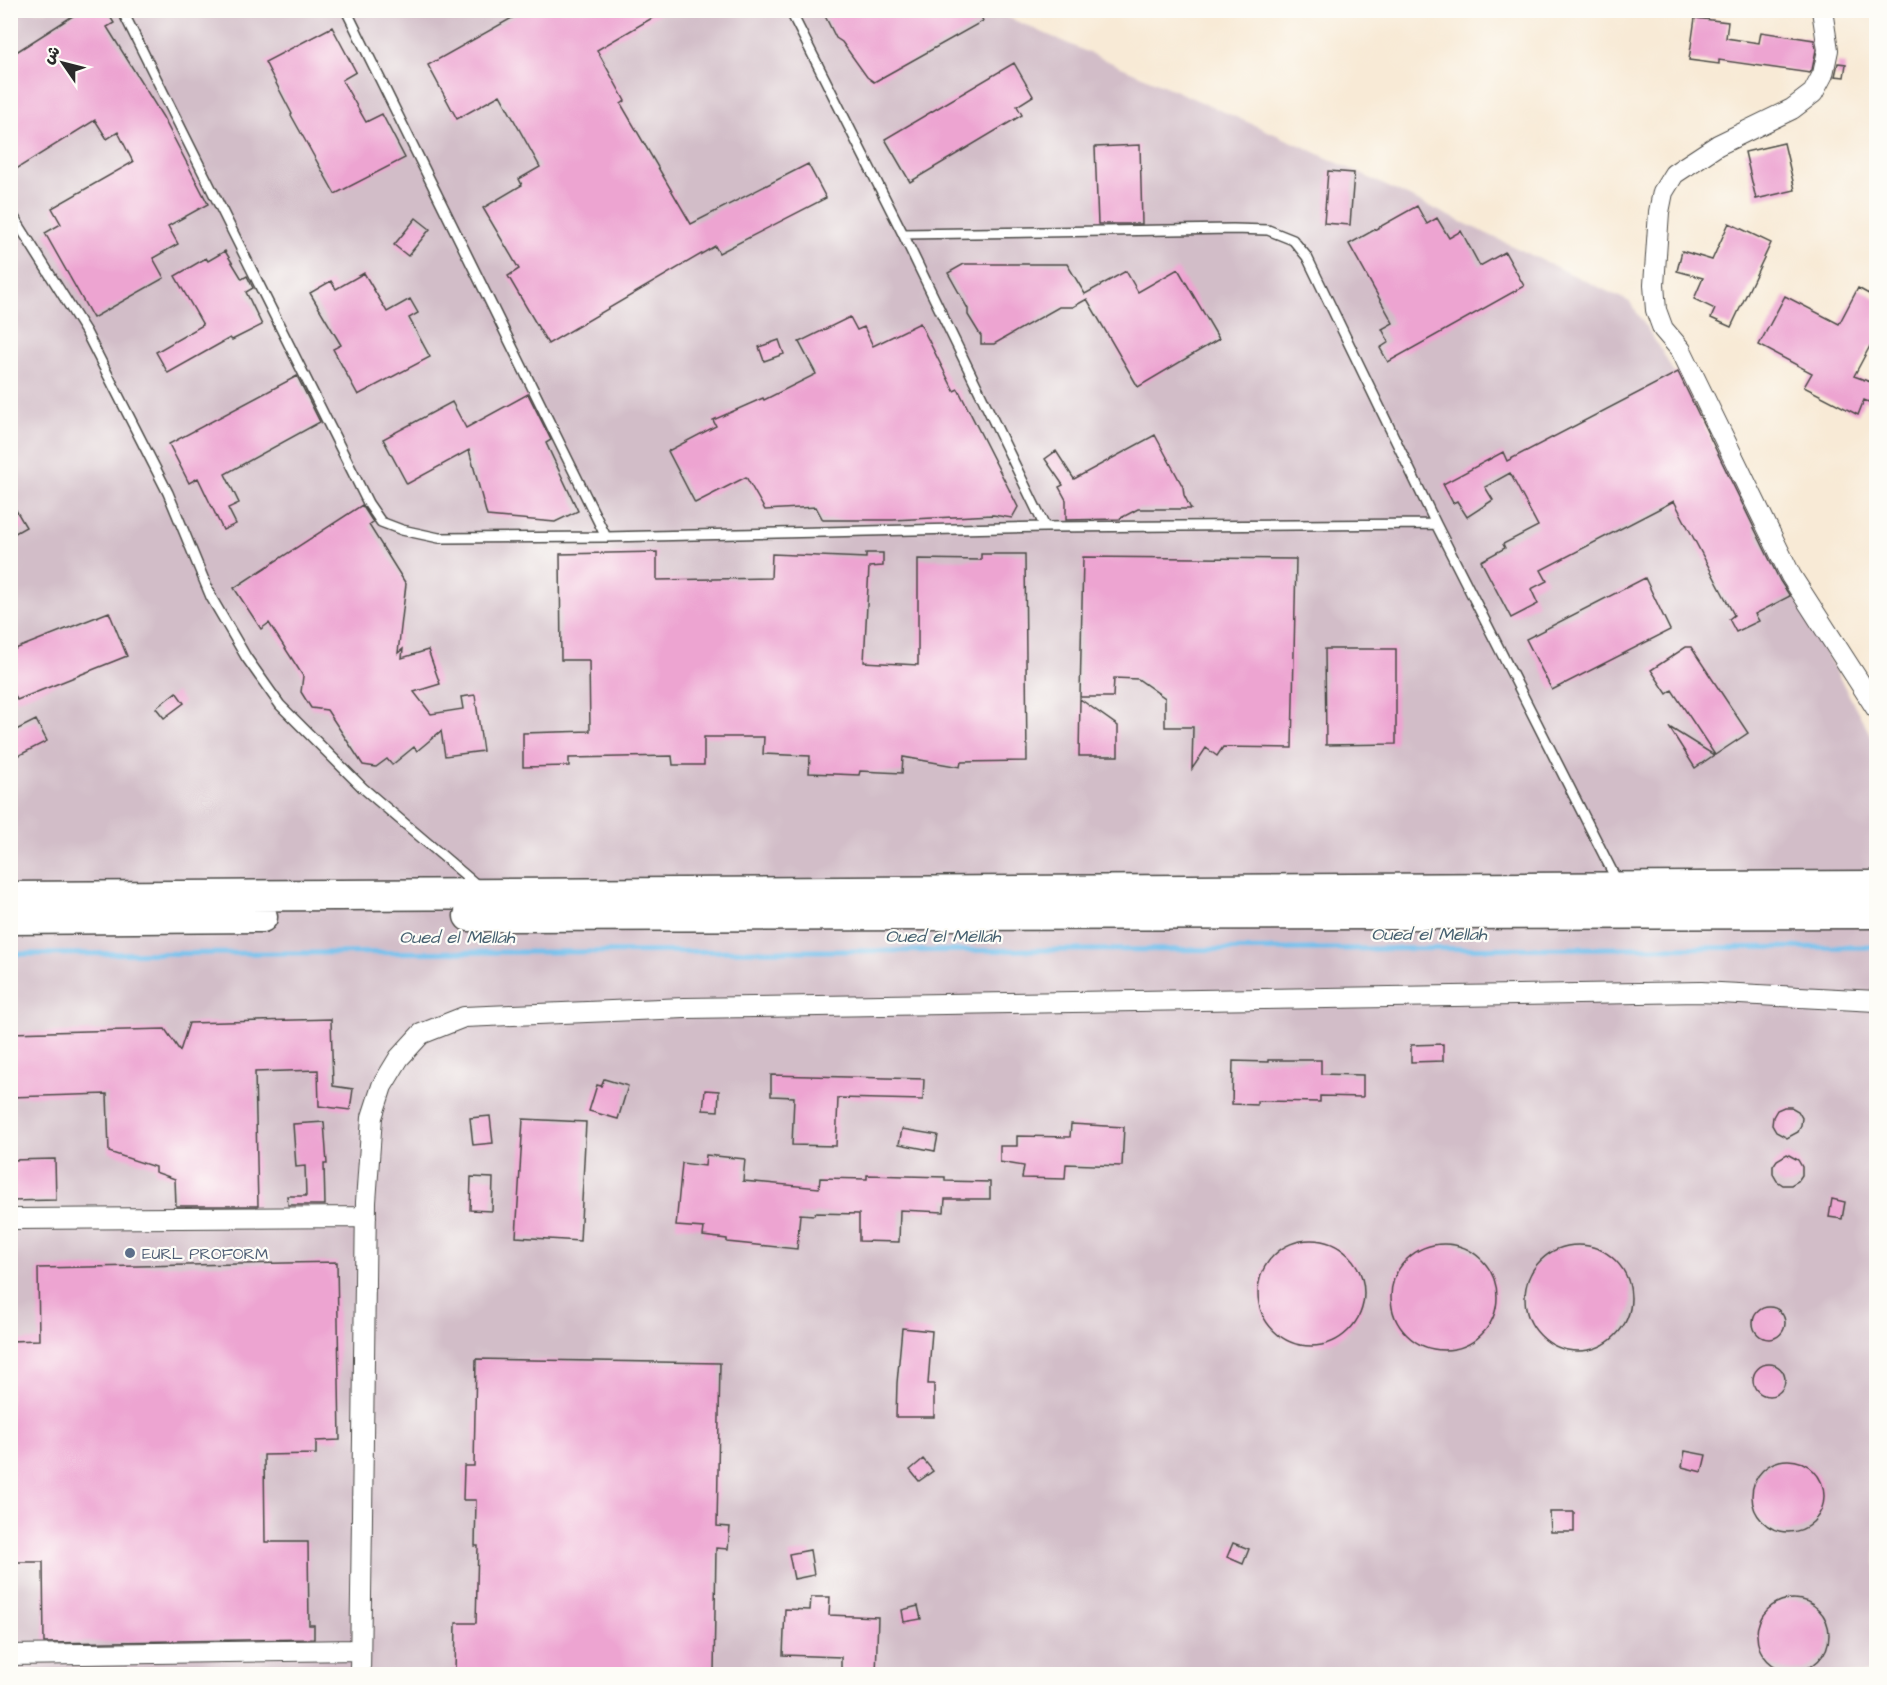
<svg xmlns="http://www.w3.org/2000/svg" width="1887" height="1685" viewBox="0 0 1887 1685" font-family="'Architects Daughter','Playpen Sans Arabic',sans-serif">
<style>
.industrial{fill:#d2bdc8}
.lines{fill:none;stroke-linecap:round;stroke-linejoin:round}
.stream{stroke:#72bfec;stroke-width:5}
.building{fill:#eda4d1}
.lane-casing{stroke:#4a4845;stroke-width:12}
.street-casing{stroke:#4a4845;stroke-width:22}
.primary-casing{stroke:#4a4845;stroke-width:33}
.lane{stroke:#fff;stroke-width:9}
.street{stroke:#fff;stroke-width:20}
.primary{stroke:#fff;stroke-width:30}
.service-dot{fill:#5c6f8a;stroke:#fdfcf7;stroke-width:2}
.labels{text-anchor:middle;stroke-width:4.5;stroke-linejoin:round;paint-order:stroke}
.service-label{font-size:16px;fill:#4e5e75;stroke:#fdfcf7;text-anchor:start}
.water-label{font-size:18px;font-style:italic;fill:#445f6f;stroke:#fdfcf7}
</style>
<rect width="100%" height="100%" fill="#fdfcf7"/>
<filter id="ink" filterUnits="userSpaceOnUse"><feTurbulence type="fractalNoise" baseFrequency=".0167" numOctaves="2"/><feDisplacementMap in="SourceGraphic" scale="12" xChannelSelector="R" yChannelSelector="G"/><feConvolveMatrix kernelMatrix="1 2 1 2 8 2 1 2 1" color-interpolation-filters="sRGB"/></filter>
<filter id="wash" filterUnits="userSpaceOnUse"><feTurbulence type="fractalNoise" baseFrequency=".008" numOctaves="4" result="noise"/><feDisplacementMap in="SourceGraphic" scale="24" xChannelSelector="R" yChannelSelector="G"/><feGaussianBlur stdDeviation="1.35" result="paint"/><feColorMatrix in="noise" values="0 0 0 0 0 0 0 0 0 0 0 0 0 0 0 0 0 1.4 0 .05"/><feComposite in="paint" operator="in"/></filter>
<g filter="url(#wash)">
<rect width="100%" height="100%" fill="#f8ead6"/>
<path class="industrial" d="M11,11H993L1302,146L1630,302L1663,353L1876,745V1674H11Z"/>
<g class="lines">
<path class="stream" d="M10,954L1876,947"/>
</g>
<g id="blocks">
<path class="building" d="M82,10H106L114,23L107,27L163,117L208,204L168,226L178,244L153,258L164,278L93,318L45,233L61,224L52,208L133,162L118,132L107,139L95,120L10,173V56Z
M526,10H666L597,50L625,101L621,104L691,224L808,164L826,198L719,253L715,246L548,344L508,276L519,269L483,208L522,185L519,179L540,167L500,95L457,119L428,65Z
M822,10H978L983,21L874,82L867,77L842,42L836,38Z
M1695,18L1728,22L1726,38L1759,43L1761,32L1814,40L1816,50L1812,70L1810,73L1719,60V64L1689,60Z
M332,27L356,72L342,80L366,122L382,114L405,158L335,194L291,115L292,114L265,62Z
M1014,63L1033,96L1017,106L1022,115L910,182L885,139Z
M1838,63L1846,64L1844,77L1835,76Z
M1784,143L1795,190L1756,199L1745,152Z
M1140,145L1142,224H1098L1095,147Z
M1328,171L1354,173L1350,225L1324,223Z
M1417,206L1427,224L1437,218L1449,238L1461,231L1480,266L1505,252L1524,286L1388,362L1380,348L1389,342L1382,329L1393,323L1349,244Z
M416,218L430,229L408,256L394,245Z
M1729,223L1771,243L1731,327L1711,318L1715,309L1694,299L1703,278L1677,271L1682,251L1712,260Z
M225,251L242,279L247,276L253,288L246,292L262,325L232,340L230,338L168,373L156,352L203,325L175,276L206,258L208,261Z
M964,264H1067L1085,294L1126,271L1138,292L1178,269L1219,339L1138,387L1087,299L1073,307H1059L994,344H981V336L968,315V309L948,273Z
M364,273L387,312L410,299L418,313L409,318L430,357L358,395L333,349L341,345L310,293L331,281L336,289Z
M1858,288L1876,298V350L1870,346L1854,376L1876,384V390L1871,403L1864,400L1858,415L1804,387L1812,373L1759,345L1785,296L1839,324Z
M850,317L857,330L864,327L873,346L920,323L954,391L958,389L1018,507L1012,518L993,515L893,520H823L816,507L765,510L746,477L695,503L668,451L716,426L713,420L763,398L764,400L816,374L799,342Z
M779,340L784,354L764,361L759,347Z
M1678,372L1780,581L1790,596L1755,614L1759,621L1736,632L1729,619L1734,615L1674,501L1541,570L1547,581L1531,589L1538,604L1511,618L1481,561L1505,548L1503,544L1538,526L1510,473L1485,487L1493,500L1467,517L1457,501L1453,503L1443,484L1503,452L1507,461Z
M297,376L320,422L225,474L239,503L228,508L236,524L223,530L198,478L189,483L169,444Z
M528,394L551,440L546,443L578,511L555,522L487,516L469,450L407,484L383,439L452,402L466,428Z
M1155,435L1183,487L1184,495L1191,509H1138L1119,519L1066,520V500L1059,487L1063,485L1045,459L1056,451L1074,479Z
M10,500L26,527L10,536Z
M362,505L373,522L369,525L406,584L398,653L403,649L402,658L428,650L440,684L414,692L431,714L463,709L461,697L475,695L483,751L445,756L441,731L417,751L414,747L392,765L387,759L376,767L363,765L327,710L311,708L301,692L303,676L269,623L261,629L234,588Z
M657,552V580L771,578L772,554L866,558V553H883V566L869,567L864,662L918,665V559L981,560V554H1025L1027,761L961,762L960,767L903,757L902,773L860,771L859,775L809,773L810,756L763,754L764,737H704V765H673L672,756L569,758V766L523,767V733L590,731L589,660H561L560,554Z
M1083,557L1296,559L1292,748L1223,747L1217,756L1206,748L1192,769L1193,727H1165V698L1138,679L1114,678L1113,697H1080Z
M1645,578L1670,630L1552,690L1526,639Z
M109,612L127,656L17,700L10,684V651Z
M1686,647H1691L1748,733L1715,755L1672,690L1667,694L1651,670Z
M1325,649H1396V744L1326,745Z
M176,692L184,703L164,718L156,708Z
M1080,699L1118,726V756H1079Z
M36,720L47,741L10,760V733Z
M1669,727L1714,755L1695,768Z
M331,1019L333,1086L353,1089L350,1110L319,1106L318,1070L255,1072L258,1206H176L175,1179L155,1172V1167L109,1152L107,1094L10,1097V1033L165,1029L180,1051L189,1023Z
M1443,1044V1061L1411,1062V1045Z
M1268,1060H1321V1074L1363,1075V1097L1320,1096V1102L1257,1101V1105L1232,1104L1233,1061L1268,1062Z
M771,1075L924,1079L923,1100L838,1098L836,1146L792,1145L794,1097L771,1096Z
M604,1079L628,1086L618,1119L589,1111L597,1085L601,1086Z
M705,1090L719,1091L718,1111L703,1110Z
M1784,1107H1791L1798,1111L1802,1118L1801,1125L1798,1132L1787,1138L1776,1132L1772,1125L1773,1117L1777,1110Z
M490,1116L493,1143L473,1145L470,1118Z
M523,1119L586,1122L580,1241L516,1237Z
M324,1122L327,1164H324L325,1205H288L287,1196H306L305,1166L296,1167L293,1124Z
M1071,1124L1124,1127L1122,1166L1066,1164L1065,1179L1022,1178L1024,1166L1000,1162V1146H1017V1136L1070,1137Z
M902,1129L938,1135L935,1151L899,1144Z
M1787,1154L1798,1160L1802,1167V1175L1798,1181L1791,1185H1783L1777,1181L1773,1174V1166L1777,1160Z
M706,1155L745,1159L743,1181L819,1188L820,1178L867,1179V1175L945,1177V1181L990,1182V1199H945L944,1212L900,1210L899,1242L859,1241V1214L815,1213L814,1215L800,1214L797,1249L727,1242V1239L703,1236L704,1228L676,1226L682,1163L705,1166Z
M55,1159L56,1200L10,1201V1160Z
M471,1177L493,1178L492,1211L470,1210Z
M1832,1199L1845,1202L1842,1219L1829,1217Z
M1258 1293a53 53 0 1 1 106 0a53 53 0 1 1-106 0Z
M1391 1297a53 53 0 1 1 106 0a53 53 0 1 1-106 0Z
M1525 1298a53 53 0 1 1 106 0a53 53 0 1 1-106 0Z
M337,1262L340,1440L316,1441V1454L264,1455L265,1542H308L309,1625H314V1639L44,1643L43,1562H10V1341L39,1340L38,1268Z
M1753 1323a16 16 0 1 1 32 0a16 16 0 1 1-32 0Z
M902,1328L932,1331L928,1384H934V1417H896L897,1383Z
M476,1359L720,1363L717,1526L730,1527L728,1549L716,1548L714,1674H455L456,1623H476L478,1546H475L476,1500H463L464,1466H474Z
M1753 1380a16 16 0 1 1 32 0a16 16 0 1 1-32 0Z
M1685,1451L1706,1455L1702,1472L1682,1467Z
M923,1459L933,1471L919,1481L910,1470Z
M1752 1496a36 36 0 1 1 72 0a36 36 0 1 1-72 0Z
M1550,1512H1574V1532H1551Z
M1233,1543L1249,1549L1243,1564L1227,1557Z
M810,1550L814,1575L794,1579L789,1554Z
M811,1597H830L829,1615L878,1617L876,1674H841V1657L783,1655L785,1609L810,1610Z
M1757 1635a36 36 0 1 1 72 0a36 36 0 1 1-72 0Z
M918,1606L921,1619L904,1622L902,1610Z"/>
</g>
</g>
<g filter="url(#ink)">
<use href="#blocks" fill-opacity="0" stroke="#4a4845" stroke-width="1.5"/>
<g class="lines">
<g class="lane-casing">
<path id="lane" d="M122,10L368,503L381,522L402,530L439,538L606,537L1045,527L1436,524
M346,10L606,537
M790,10L903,234L1045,527
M10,211L86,332L168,493L211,597L246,657L280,705L363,788L478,886
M903,234L1233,229L1268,230L1293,240L1307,257L1436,524L1618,883"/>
</g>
<g class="street-casing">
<path id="street" d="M1822,10L1828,50L1823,74L1813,93L1792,109L1718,145L1674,174L1663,192L1659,212L1654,285L1656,310L1663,329L1681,350L1791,576L1876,708
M10,1219L366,1217
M10,1655L360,1650
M360,1674L366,1202L372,1117L382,1086L399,1058L421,1034L464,1017L685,1008L1701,992L1876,1001"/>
</g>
<g class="primary-casing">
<path id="primary" d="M10,897L1876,886
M469,916L1876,913
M10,919L262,917"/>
</g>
<use href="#lane" class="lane"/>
<use href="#street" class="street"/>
<use href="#primary" class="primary"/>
</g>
</g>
<circle class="service-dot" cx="130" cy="1253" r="6"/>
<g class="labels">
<g class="service-label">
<text x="142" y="1259">EURL PROFORM</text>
</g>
<g class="water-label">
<text x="1429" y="940">Oued el Mellah</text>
<text x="943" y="942">Oued el Mellah</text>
<text x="457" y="943">Oued el Mellah</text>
</g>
</g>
<rect width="1887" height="1685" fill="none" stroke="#fdfcf7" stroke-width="36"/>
<g transform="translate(63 63) rotate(305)" stroke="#fdfcf7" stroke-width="4.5" paint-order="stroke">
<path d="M0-4.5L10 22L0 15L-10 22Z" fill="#2b2b2b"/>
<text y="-9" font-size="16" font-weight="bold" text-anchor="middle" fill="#2b2b2b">ش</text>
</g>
</svg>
